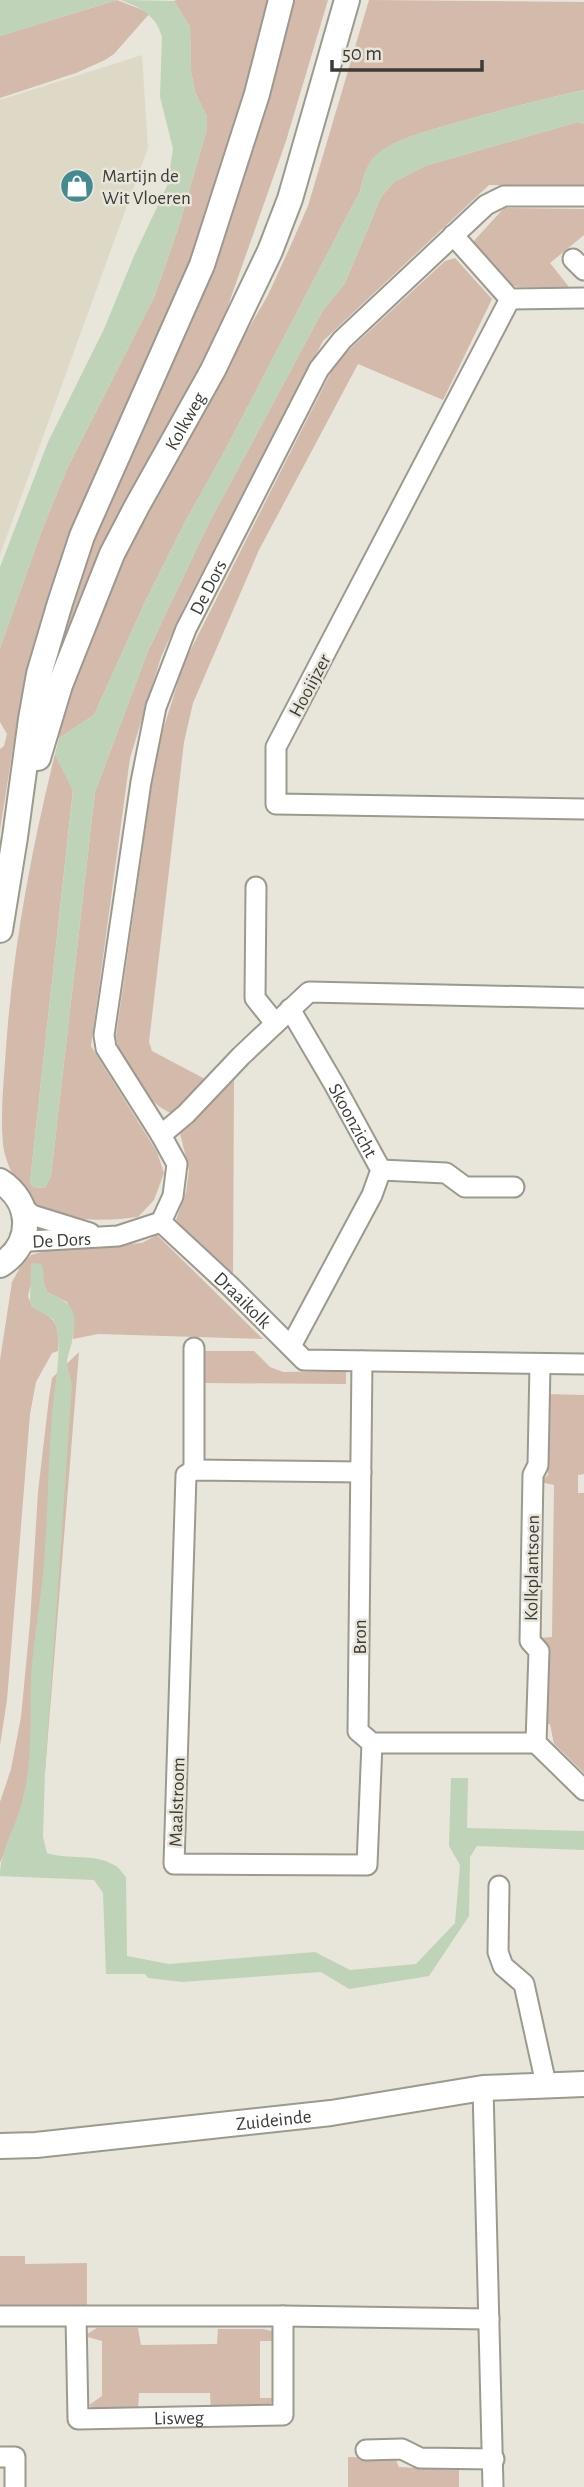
<svg xmlns="http://www.w3.org/2000/svg" width="584" height="2487" viewBox="0 0 584 2487" font-family="'Alegreya Sans',sans-serif">
<style>
.built{fill:#ded9c7}
.green{fill:#d3baab}
.water{fill:#bfd3b8}
.lines{fill:none;stroke-linecap:round;stroke-linejoin:round}
.minor-casing{stroke:#9c998f;stroke-width:23}
.tertiary-casing{stroke:#9c998f;stroke-width:28}
.minor{stroke:#fff;stroke-width:19}
.tertiary{stroke:#fff;stroke-width:24}
.labels{text-anchor:middle;stroke-width:5;stroke-linejoin:round;paint-order:stroke}
.poi-label{font-size:19px;fill:#3c3b36;stroke:#e8e5da;text-anchor:start}
.street-label{font-size:19px;fill:#3c3b36;stroke:#e8e5da}
</style>
<rect width="100%" height="100%" fill="#e8e5da"/>
<path class="built" d="M142,55L148,148L0,555V100Z"/>
<path class="green" d="M117,0L150,13L114,54L105,60L76,73L0,98V36Z
M176,0H275L210,220L57,572L15,735L0,830V749L4,746L7,734L0,722V648L42,530L67,469L155,295L178,229L207,129V117L195,92L191,71L190,27L174,1Z
M291,0H328L286,141L211,354L42,721L48,667L88,540Z
M369,0L584,2V90C538,100 493,112 448,125C425,132 398,138 379,153C367,162 363,177 360,191L223,454L186,520L144,604L94,715L59,738L62,709L112,573L203,408L268,295L290,247L308,206Z
M578,122L584,124V186L489,185L323,341L185,605L161,657L130,758L91,1046L157,1152L164,1173L154,1200L138,1217C108,1221 61,1223 35,1204C19,1192 5,1163 3,1144C0,1112 4,1080 6,1048C13,948 31,851 55,754L73,790L30,1182L33,1187L45,1188L51,1176L95,792L148,651L208,525L322,312L345,283L381,197L394,182L425,166Z
M504,208L584,209V235L550,263L569,287H519L506,285L472,243Z
M455,258L492,299L443,400L358,364L259,550L193,703L184,742L149,1042L152,1051L205,1079L171,1113C146,1103 119,1063 116,1036L157,749L184,663L336,362L445,261Z
M234,1080L233,1279L176,1220L186,1192L189,1170L180,1133Z
M157,1235L263,1339L98,1334L73,1339L74,1319L67,1302L47,1292L43,1281L30,1287L28,1296L32,1307C57,1318 59,1324 58,1351L52,1353L36,1382L30,1414L7,1700L0,1745V1360L12,1282L22,1264L31,1255L48,1250L142,1243Z
M200,1351H254L270,1367L283,1372L346,1371V1384L201,1383Z
M79,1352L45,1772L25,1790L20,1812L0,1863V1802L11,1769L21,1717L30,1623L38,1492L49,1398L52,1378Z
M547,1394L584,1395V1474L578,1475V1493H584V1773L554,1744L550,1724L545,1725L539,1638L552,1637L554,1485L540,1482L548,1475Z
M0,2256H25V2264L87,2263V2306L0,2307Z
M97,2328H138L141,2345L217,2344L218,2329H263L272,2331L274,2341H260V2398H274L268,2408L211,2411L210,2393H139L138,2410H94L89,2405L102,2396V2341L84,2336Z
M348,2457L395,2458L399,2467L459,2470V2487H348Z"/>
<path class="water" d="M0,0H117L0,36Z
M121,0L174,1L190,27L191,71L195,92L207,117V129L178,229L155,295L67,469L42,530L0,648V567L48,442L104,329L134,256L167,186L173,149L160,97L162,37C156,15 141,8 121,0Z
M584,90V124L578,122L425,166L394,182L381,197L345,283L322,312L208,525L148,651L95,792L51,1176L45,1188L33,1187L30,1182L73,791L55,754L59,738L94,715L144,604L186,520L223,454L360,191C363,177 367,162 378,153C398,138 425,132 448,125C493,112 538,100 584,90Z
M31,1263L41,1264C46,1273 42,1283 47,1292C74,1305 78,1309 72,1341C71,1348 67,1356 67,1363C68,1370 71,1378 72,1386L45,1772L43,1837L47,1853C68,1860 94,1853 114,1865C119,1867 123,1874 126,1877L127,1956L169,1964L315,1952L350,1970L416,1964L455,1923L460,1865L449,1846L451,1778H468L467,1828L584,1831V1850L477,1846L470,1857L469,1916L429,1976L349,1989L321,1972L182,1982L148,1978L145,1974H106L103,1893L94,1880L0,1876C0,1847 20,1820 25,1790C32,1753 30,1716 31,1679C33,1640 41,1601 44,1562C48,1513 48,1463 52,1413C54,1387 65,1342 53,1319L32,1307L30,1303Z"/>
<g class="lines">
<g class="minor-casing">
<g id="minor">
<path d="M453,235L510,299L584,298"/>
<path d="M573,259L584,270"/>
<path d="M510,299L276,747V804L584,809"/>
<path d="M256,887L255,998L275,1023"/>
<path id="s1" d="M584,998L309,992L241,1056L186,1114L161,1135L177,1164L173,1196L161,1222L231,1287L304,1360L584,1364"/>
<path id="s2" d="M290,1009L334,1084L381,1170L372,1195L291,1346"/>
<path id="s3" d="M161,1135L106,1048L104,1035L141,782L156,707L186,629L319,369L342,340L486,205L504,196H584"/>
<path d="M381,1170L446,1173L465,1187H514"/>
<path d="M25,1209L32,1215L90,1233"/>
<path id="s4" d="M20,1244L30,1241L118,1236L161,1222"/>
<path d="M362,1361L358,1731L372,1743H536"/>
<path d="M540,1365L538,1465L533,1475L530,1641L539,1651L536,1743L584,1790"/>
<path d="M194,1470V1348"/>
<path d="M361,1472L194,1470L186,1475L174,1864L367,1865L372,1743"/>
<path d="M499,1886L498,1952L503,1966L524,1984L546,2084"/>
<path d="M483,2088L493,2487"/>
<path d="M0,2316H283L489,2319"/>
<path id="s5" d="M76,2317L78,2419L283,2415V2316"/>
<path d="M366,2450L402,2449L420,2458L494,2459"/>
<path d="M0,2457H15V2487"/>
</g>
</g>
<g class="tertiary-casing">
<g id="tertiary">
<path id="s6" d="M38,758L60,685L112,554L137,506L213,370L270,251L290,199L347,0"/>
<path d="M0,930L15,837L31,719L39,674L60,603L82,536L202,265L257,94L281,0"/>
<path d="M0,1181C33,1202 34,1244 0,1265"/>
<path id="s7" d="M0,2146L36,2145L331,2113L483,2088L584,2084"/>
</g>
</g>
<use href="#minor" class="minor"/>
<use href="#tertiary" class="tertiary"/>
</g>
<defs>
<g id="shop-disc" transform="scale(1.75)"><circle r="9.5" fill="#438a91" stroke="#e8e5da"/><path d="M-5-2.5h2.3a2.7 3.5 0 0 1 5.4 0H5L5.5 6h-11ZM-1.5-2.5h3a1.5 2.3 0 0 0-3 0Z" fill="#fff"/></g>
</defs>
<g fill-rule="evenodd">
<use href="#shop-disc" x="77" y="186"/>
</g>
<g class="labels">
<g class="poi-label">
<text x="102" y="182">Martijn de<tspan x="102" dy="22">Wit Vloeren</tspan></text>
</g>
<g class="street-label">
<text dy="7" stroke="none"><textPath href="#s6" startOffset="369">Kolkweg</textPath></text>
<text dy="7" stroke="none"><textPath href="#s3" startOffset="579">De Dors</textPath></text>
<text transform="translate(309 685) rotate(-62)" y="7">Hooiijzer</text>
<text dy="7" stroke="none"><textPath href="#s2" startOffset="128">Skoonzicht</textPath></text>
<text dy="7" stroke="none"><textPath href="#s4" startOffset="42">De Dors</textPath></text>
<text dy="7" stroke="none"><textPath href="#s1" startOffset="688">Draaikolk</textPath></text>
<text transform="translate(531 1568) rotate(-89)" y="7">Kolkplantsoen</text>
<text transform="translate(359 1637) rotate(-90)" y="7">Bron</text>
<text transform="translate(176 1802) rotate(-88)" y="7">Maalstroom</text>
<text dy="7" stroke="none"><textPath href="#s7" startOffset="275">Zuideinde</textPath></text>
<text dy="7" stroke="none"><textPath href="#s5" startOffset="203">Lisweg</textPath></text>
</g>
</g>
<path d="M332 60v10h150v-10" fill="none" stroke="#3c3b36" stroke-width="3.5"/>
<text x="342" y="60" font-size="21" fill="#3c3b36" stroke="#e8e5da" stroke-width="5" paint-order="stroke">50 m</text>
</svg>
